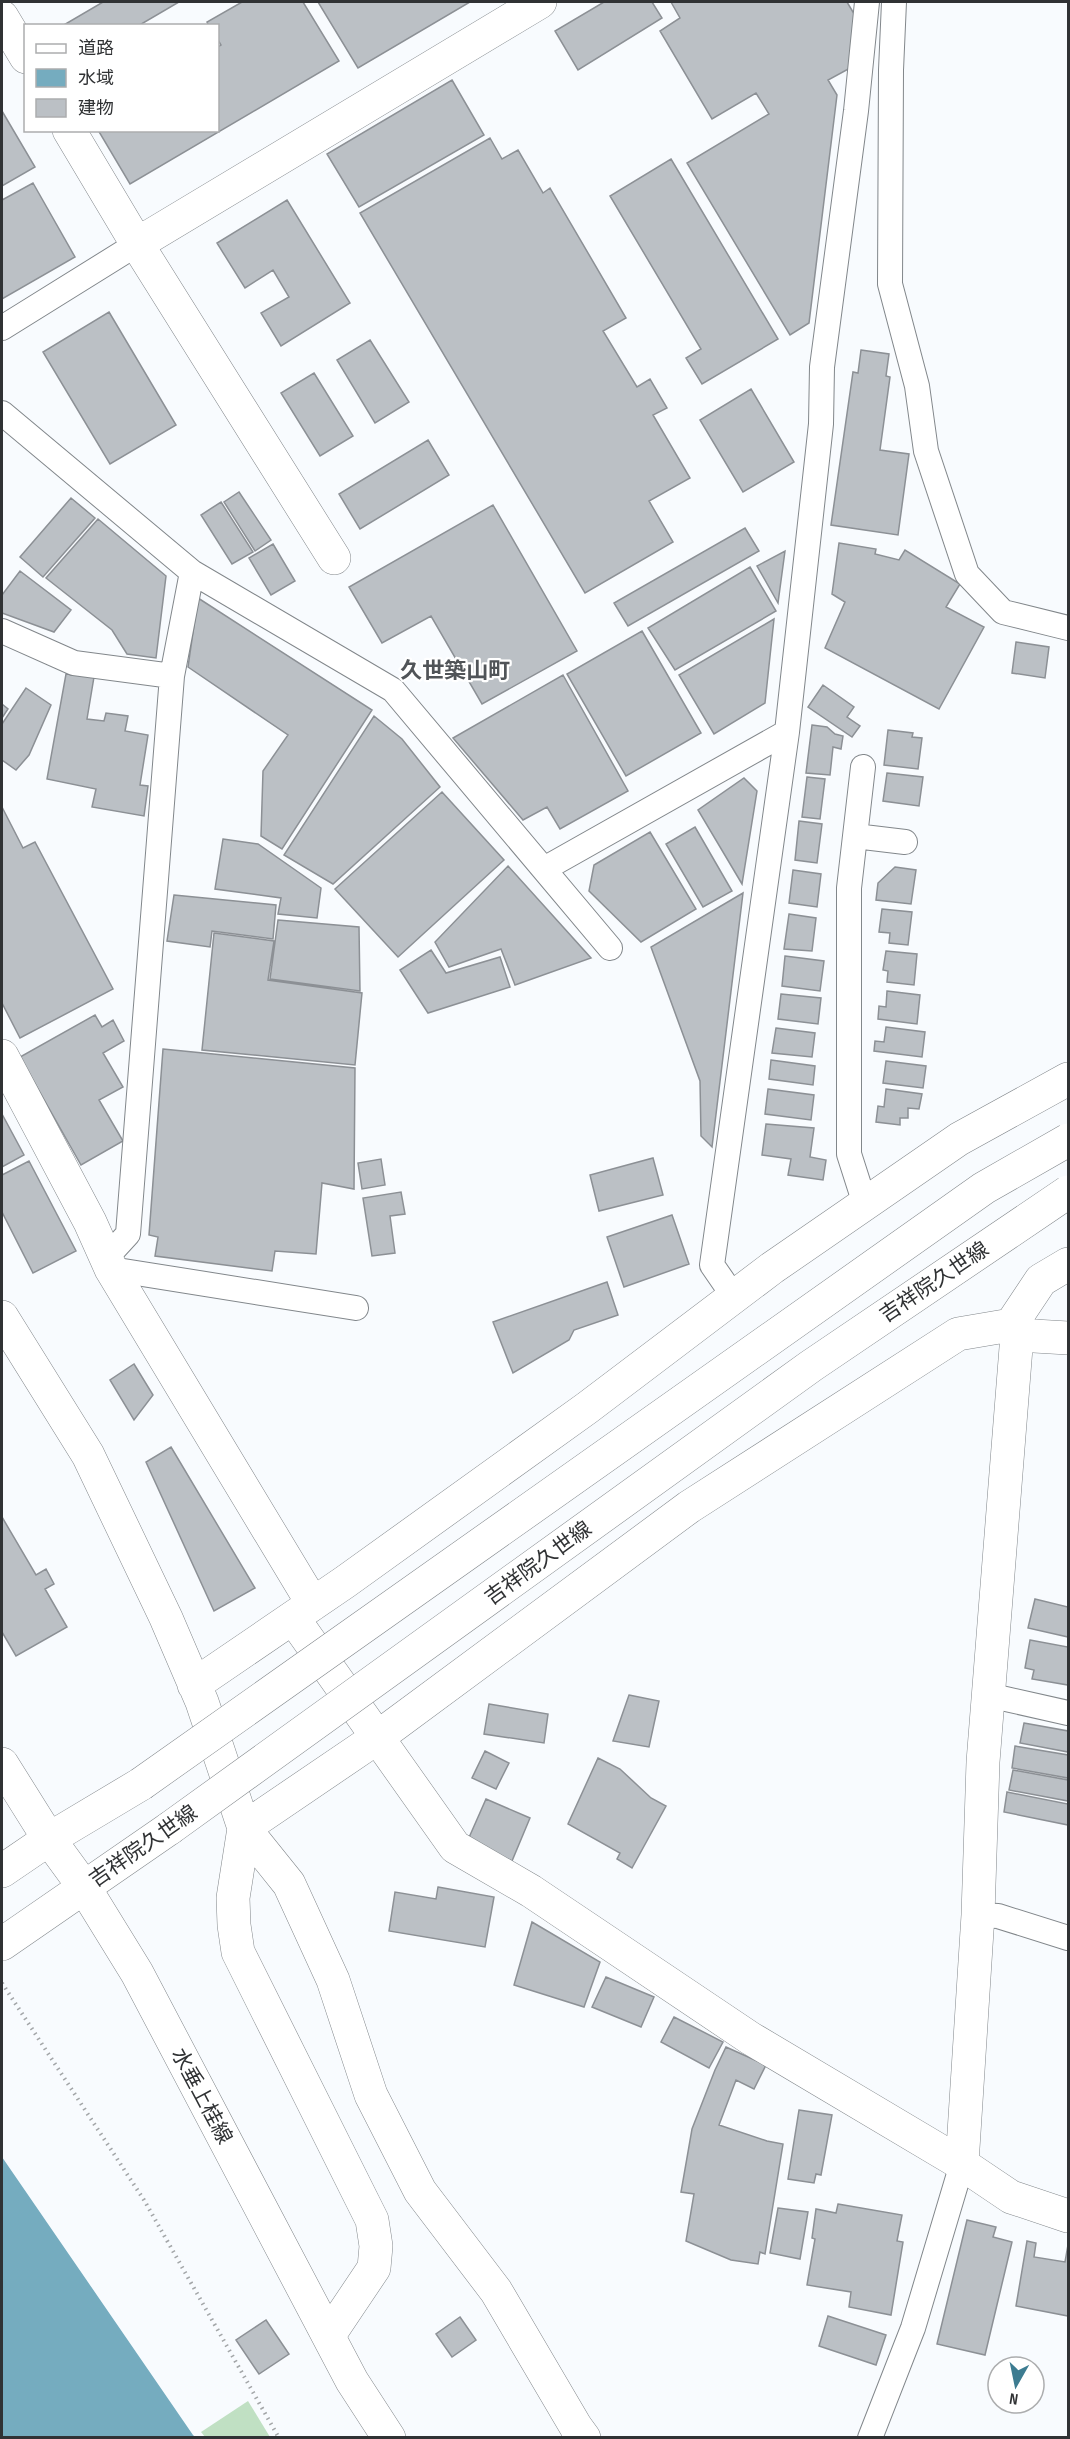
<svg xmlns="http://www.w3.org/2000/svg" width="1070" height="2439" viewBox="0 0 1070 2439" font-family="'Sofia Sans Condensed','Noto Sans JP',sans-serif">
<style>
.green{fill:#c0e0c3}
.water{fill:#75acbf}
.building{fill:#bbc0c5;stroke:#8c9095;stroke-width:1.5}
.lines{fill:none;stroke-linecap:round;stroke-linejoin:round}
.service-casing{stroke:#82878b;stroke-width:26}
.minor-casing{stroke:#82878b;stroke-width:34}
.tertiary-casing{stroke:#82878b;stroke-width:34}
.secondary-casing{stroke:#82878b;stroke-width:34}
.path{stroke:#a3a6a8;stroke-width:4;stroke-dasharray:1.5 4.5;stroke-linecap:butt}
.service{stroke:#fff;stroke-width:24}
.minor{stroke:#fff;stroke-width:33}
.tertiary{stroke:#fff;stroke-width:33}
.secondary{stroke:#fff;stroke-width:33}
.tertiary-bridge-casing{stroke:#82878b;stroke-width:34;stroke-linecap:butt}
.tertiary-bridge{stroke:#fff;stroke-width:33}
.labels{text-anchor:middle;stroke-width:4.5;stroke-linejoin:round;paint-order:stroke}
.street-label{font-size:21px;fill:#303234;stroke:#fff}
.neighbourhood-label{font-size:22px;font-weight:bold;fill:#505458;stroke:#fff}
</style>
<rect width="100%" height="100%" fill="#f8fbfe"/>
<path class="green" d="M248,2401L270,2437H205L201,2432Z"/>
<path class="water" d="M2,2157L193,2435L195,2437H2Z"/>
<path class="building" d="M103,2H179L138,26H62Z
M242,2H303L339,61L130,184L98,130H218V47L221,45L218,40V26H209L207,22Z
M318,2H470L358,68Z
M604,2H652L662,18L578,70L555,31Z
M671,2H847L856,17L852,67L828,80L837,95L809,323L790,335L687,163L769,114L756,93L712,119L660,31L680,18Z
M452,80L484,135L359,207L327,154Z
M2,111L35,167L2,186Z
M490,138L502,159L518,150L543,193L550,188L626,318L603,331L637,387L650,379L667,408L653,415L690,478L649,501L673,542L585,593L360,213Z
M671,159L778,339L702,384L686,358L701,349L610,196Z
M33,183L75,257L2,299V200Z
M287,200L350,303L281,346L261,313L289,297L273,270L245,288L217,243Z
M109,312L176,425L110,464L43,352Z
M370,340L409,402L375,423L337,360Z
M861,350L889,354L886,376L890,377L880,450L909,454L898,535L831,525L853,372L858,373Z
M314,373L353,436L320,456L281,393Z
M751,389L794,462L743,492L700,420Z
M428,440L449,475L360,529L339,494Z
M239,492L271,540L255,551L224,502Z
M71,498L95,518L43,577L20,557Z
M221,502L253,552L232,564L201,515Z
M493,505L577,651L482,704L431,616L382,643L349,587Z
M98,519L166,576L156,658L127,654L112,630L46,578Z
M745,528L759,551L628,626L614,603Z
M839,543L876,549L875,554L899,560L905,550L960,584L946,607L984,627L939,709L825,648L845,602L832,594Z
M273,544L295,581L271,595L249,558Z
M785,551L778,603L757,566Z
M750,567L776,611L675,670L648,628Z
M20,571L71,610L54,632L2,613V595Z
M198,598L372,710L282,849L261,836L263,771L288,735L188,667Z
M774,619L765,703L714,734L679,675Z
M642,631L701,733L626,776L567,674Z
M1016,642L1049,647L1045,678L1012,673Z
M66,674L94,677L87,719L104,721L106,713L128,716L125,731L148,735L140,785L148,786L144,816L92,807L96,789L47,779Z
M563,675L628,791L560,829L547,807L523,820L453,738Z
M823,685L854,707L847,717L860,726L852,737L808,707Z
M26,688L51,705L29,755L16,770L2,760V724Z
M2,704L8,709L2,718Z
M374,716L402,739L440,787L333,884L284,855Z
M812,725L827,727L835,734L843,736L841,749L833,747L830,775L806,773Z
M888,730L913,733L912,737L922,738L918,769L884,765Z
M887,773L923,777L919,806L883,801Z
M807,777L825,779L820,819L802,817Z
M744,778L757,791L742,884L698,810Z
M442,792L504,860L398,957L335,889Z
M2,807L23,848L35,842L113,989L20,1038L2,1003Z
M799,821L822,824L817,863L795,860Z
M695,827L732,891L703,907L666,844Z
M650,832L696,909L641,942L589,891L594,865Z
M223,839L258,844L321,888L317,918L278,914L281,898L215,889Z
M508,866L591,958L515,985L501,949L449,967L435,942Z
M895,867L916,870L911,904L876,900L878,883Z
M793,870L821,874L817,907L789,903Z
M743,893L712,1147L701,1136L700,1081L651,947Z
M174,895L276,905L273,939L212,931L210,947L167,941Z
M882,909L912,912L908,945L889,943L890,933L879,932Z
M789,914L816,918L812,951L784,949Z
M278,920L359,927L360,991L270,979Z
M214,933L274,941L268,980L362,993L355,1065L202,1050Z
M431,950L446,973L500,957L510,987L428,1013L400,970Z
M886,951L917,954L914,985L887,982L888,971L883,970Z
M785,956L824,961L820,991L782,986Z
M887,991L920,995L917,1024L878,1019L879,1006L886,1007Z
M781,994L821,998L818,1024L778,1019Z
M95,1015L102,1027L113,1020L124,1041L103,1053L123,1087L99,1100L123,1141L81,1165L20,1057Z
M886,1027L925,1032L922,1057L874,1051L875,1041L884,1042Z
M776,1028L815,1033L812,1057L772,1053Z
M163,1049L355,1068L354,1189L322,1183L316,1254L275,1251L272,1271L155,1256L158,1237L149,1235Z
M771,1060L815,1066L813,1085L769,1079Z
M886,1061L926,1066L923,1088L883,1083Z
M768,1089L814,1095L811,1120L765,1114Z
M886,1089L922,1094L919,1109L908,1108V1118H900V1125L876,1122L878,1106L884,1107Z
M2,1114L24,1155L2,1167Z
M766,1124L814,1128L810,1157L826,1160L823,1180L788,1175L791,1159L762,1155Z
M653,1158L663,1195L599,1211L590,1175Z
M381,1159L385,1185L362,1189L358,1163Z
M29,1161L76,1251L33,1273L2,1212V1175Z
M401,1192L405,1214L390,1216L395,1253L372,1256L363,1198Z
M672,1215L689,1264L624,1287L607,1237Z
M607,1282L618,1315L574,1330L569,1340L513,1373L493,1322Z
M134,1364L153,1395L134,1420L110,1380Z
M171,1447L255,1588L214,1611L146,1462Z
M2,1517L36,1575L46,1569L54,1584L45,1589L67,1627L16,1656L2,1632Z
M1035,1599L1068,1607V1637L1028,1628Z
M1030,1640L1068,1647V1685L1032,1679L1034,1670L1025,1668Z
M629,1695L659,1701L649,1747L613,1741Z
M489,1704L548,1714L544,1743L484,1734Z
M1024,1723L1068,1731V1752L1020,1743Z
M1015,1746L1068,1755V1778L1012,1768Z
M485,1751L509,1763L496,1789L472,1778Z
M598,1758L620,1769L651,1798L666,1806L632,1868L617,1859L620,1853L568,1824Z
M1013,1770L1068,1780V1801L1009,1790Z
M1007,1792L1068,1804V1825L1004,1812Z
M486,1799L530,1818L512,1861L467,1842Z
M438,1887L494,1897L485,1947L389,1931L395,1892L436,1899Z
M532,1922L600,1962L584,2007L514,1985Z
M606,1977L654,1997L641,2027L592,2007Z
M674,2017L723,2042L709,2068L661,2042Z
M726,2047L766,2065L754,2089L736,2080L719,2125L767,2141L783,2144L765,2254L760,2252L758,2264L731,2260L686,2241L694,2194L681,2192L692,2129L715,2070Z
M799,2110L832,2115L821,2175L816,2174L814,2183L788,2179Z
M838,2204L902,2215L897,2241L903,2242L891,2315L849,2307L851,2292L807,2285L815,2239L812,2238L816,2209L836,2213Z
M778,2208L808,2212L800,2259L770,2253Z
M967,2220L996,2227L993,2237L1012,2242L985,2355L937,2344Z
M1027,2241L1036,2243L1034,2257L1065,2262L1068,2245V2316L1016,2306Z
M828,2316L886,2335L876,2365L819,2346Z
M460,2317L476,2340L452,2357L436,2334Z
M266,2320L289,2354L259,2374L236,2340Z"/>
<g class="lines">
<g class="service-casing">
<path id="service" d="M894,2L891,70L890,284L917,386L926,451L967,574L1003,612L1068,628
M2,328L137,244
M2,413L192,572L393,690L610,948
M2,631L74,663L172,676
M863,767L849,888V1154L865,1204
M855,836L905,842
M544,869L787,732
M106,1258L128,1234L172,676L192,572
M111,1269L356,1308
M734,1297L712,1265L787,732L821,424L822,367L856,111L867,2
M988,1695L1068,1713
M978,1915L998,1916L1068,1938
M870,2438L913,2328L962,2164"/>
</g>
<g class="minor-casing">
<path id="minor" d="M137,244L334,558
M2,1056L90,1222L111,1269L313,1604
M2,1317L88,1455L166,1618L202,1702L244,1828L233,1898L234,1925L238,1952L372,2220L376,2246L374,2268L329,2335
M1011,1325L1017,1335L1068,1338
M293,1618L455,1847L531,1891L750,2038L962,2164L1011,2197L1068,2216
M194,1685L345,1582L587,1408L772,1268L959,1139L1068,1079
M962,2164L978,1915L983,1762L1017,1335
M584,2438L576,2427L496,2291L420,2191L371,2095L333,1980L289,1884L244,1828L378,1737L689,1507L958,1334L1011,1325L1041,1280L1068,1264"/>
</g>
<g class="tertiary-casing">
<path id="tertiary" d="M2,17L26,57
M69,130L137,244L540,2
M2,1871L49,1839L141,1784
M2,1944L170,1828"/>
</g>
<g class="secondary-casing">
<path id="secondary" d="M2,1764L49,1839L84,1887L137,1973L352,2381L389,2438"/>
</g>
<path class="path" d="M2,1983L144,2200L279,2438"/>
<use href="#service" class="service"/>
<use href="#minor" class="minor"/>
<use href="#tertiary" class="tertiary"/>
<use href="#secondary" class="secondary"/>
<g class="tertiary-bridge-casing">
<path id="tertiary-bridge" d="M141,1784L984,1188L1068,1140
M170,1828L811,1366L1068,1192"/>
</g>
<use href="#tertiary-bridge" class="tertiary-bridge"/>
</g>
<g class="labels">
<g class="street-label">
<text transform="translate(934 1282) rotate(-34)" y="7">吉祥院久世線</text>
<text transform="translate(538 1563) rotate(-36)" y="7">吉祥院久世線</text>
<text transform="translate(143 1846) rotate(-35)" y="7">吉祥院久世線</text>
<text transform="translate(202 2096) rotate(62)" y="7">水垂上桂線</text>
</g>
<g class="neighbourhood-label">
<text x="455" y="678">久世築山町</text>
</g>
</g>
<rect width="1070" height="2439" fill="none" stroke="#303234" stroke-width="6"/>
<rect x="24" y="24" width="195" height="108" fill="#ffffff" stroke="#acadae" stroke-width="1.5"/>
<rect x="36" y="44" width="30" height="9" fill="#ffffff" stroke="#acadae" stroke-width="1.5"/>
<text x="78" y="54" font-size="18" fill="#303234">道路</text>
<rect x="36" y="69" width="30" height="18" fill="#75acbf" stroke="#acadae" stroke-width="1.5"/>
<text x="78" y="84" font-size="18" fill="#303234">水域</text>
<rect x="36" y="99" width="30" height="18" fill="#bbc0c5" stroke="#acadae" stroke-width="1.5"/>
<text x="78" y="114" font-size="18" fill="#303234">建物</text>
<g transform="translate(1016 2385) rotate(189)"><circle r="28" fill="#ffffff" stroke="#acadae" stroke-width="1.5"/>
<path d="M0-4.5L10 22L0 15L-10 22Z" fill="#3d7c91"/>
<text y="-9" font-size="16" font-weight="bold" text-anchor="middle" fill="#303234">N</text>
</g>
</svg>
